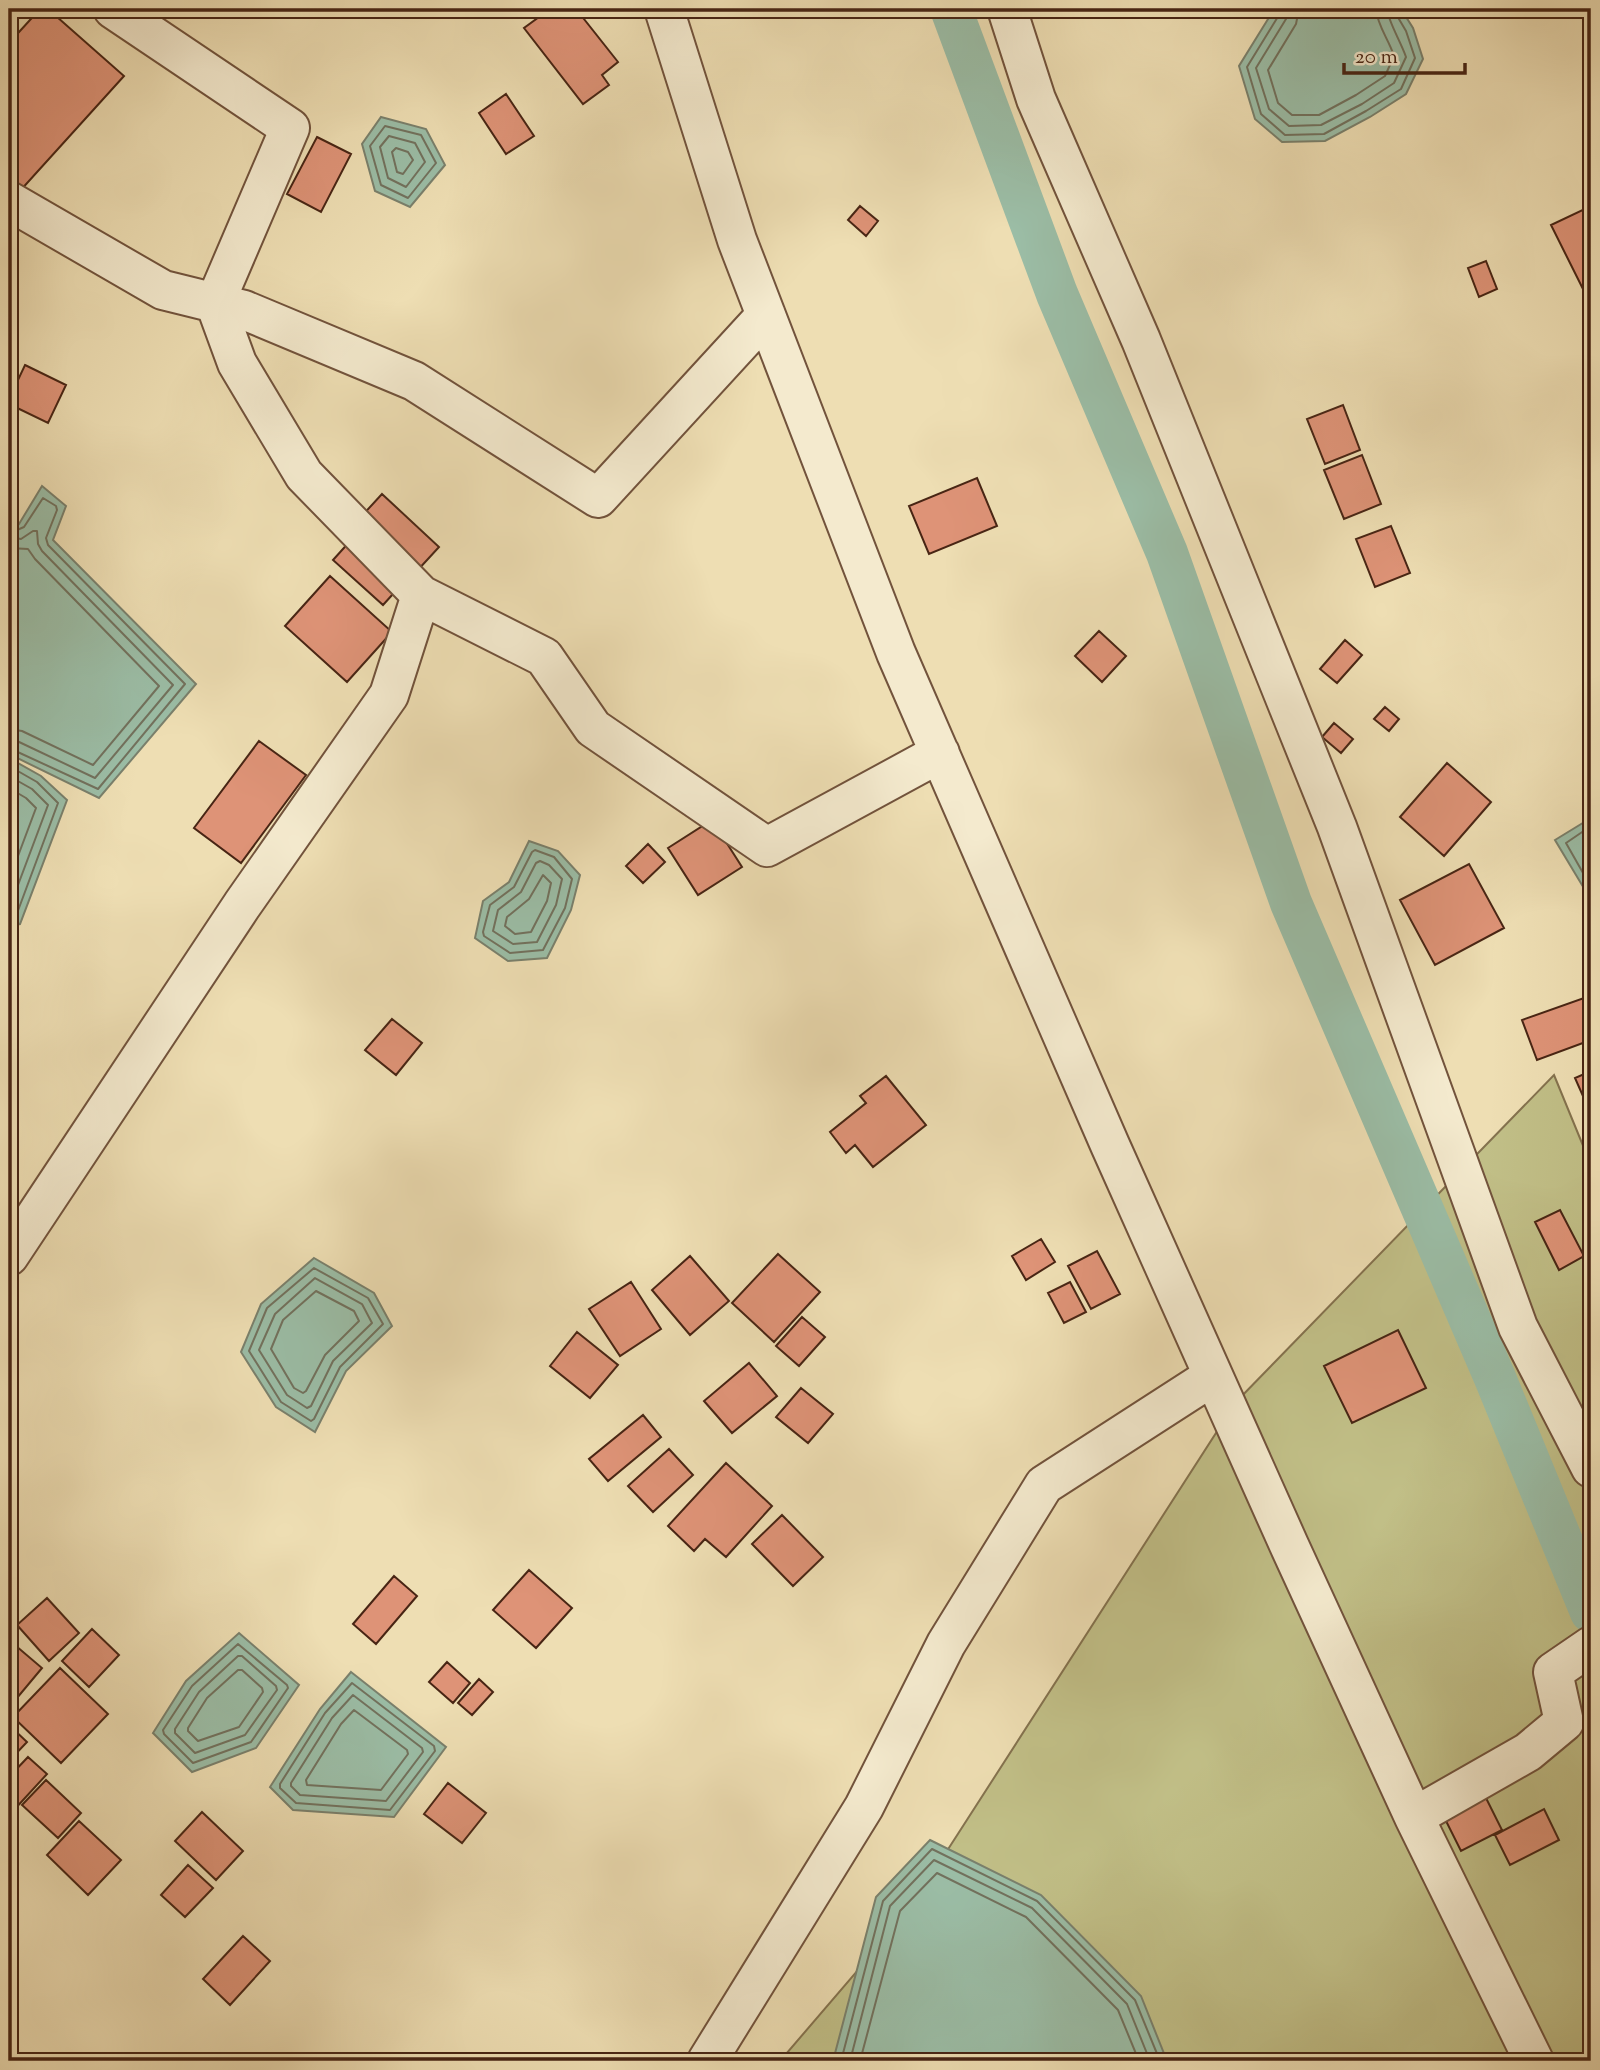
<svg xmlns="http://www.w3.org/2000/svg" width="1600" height="2070" viewBox="0 0 1600 2070" font-family="'Sorts Mill Goudy',serif">
<style>
.green{fill:#c1bf87;stroke:#84724e;stroke-width:2}
.water{fill:#9bbda6;stroke:#7a806c;stroke-width:2}
.lines{fill:none;stroke-linecap:round;stroke-linejoin:round}
.shore{stroke:#72715d;stroke-width:2}
.canal{stroke:#9bbda6;stroke-width:42}
.building{fill:#de9377;stroke:#482514;stroke-width:2}
.minor-casing{stroke:#72533c;stroke-width:42}
.minor{stroke:#f4eace;stroke-width:38}
</style>
<rect width="100%" height="100%" fill="#eedeb3"/>
<filter id="stains"><feTurbulence type="fractalNoise" baseFrequency=".00286" numOctaves="4"/><feColorMatrix values="0 0 0 0 .2 0 0 0 0 .09 0 0 0 0 .02 0 0 0 .5 -.17"/></filter>
<radialGradient id="worn" r=".72"><stop offset=".6" stop-color="#630" stop-opacity="0"/><stop offset="1" stop-color="#630" stop-opacity=".3"/></radialGradient>
<path class="green" d="M1554,1075L1591,1165V2061H780L907,1913L1236,1402Z"/>
<path class="water" d="M1277,9H1401L1413,28L1423,59L1406,94L1370,117L1325,141L1282,142L1255,119L1239,66L1273,11Z
M381,117L426,129L445,165L410,207L375,191L362,144Z
M42,486L66,506L53,540L196,684L99,798L9,754V519L19,524Z
M9,758L41,776L67,800L20,924L9,926Z
M1591,818V900L1555,840Z
M529,841L558,851L580,875L571,910L547,958L508,961L475,938L483,901L509,882Z
M314,1258L374,1293L392,1326L346,1371L315,1432L276,1407L241,1352L261,1304Z
M239,1633L299,1685L256,1748L192,1772L153,1733L186,1681Z
M351,1672L446,1747L394,1817L293,1810L270,1787L320,1709Z
M930,1840L1041,1895L1141,1996L1167,2061H833L876,1897Z"/>
<g class="lines">
<path class="shore" d="M1280,9L1279,15L1247,67L1261,114L1285,135L1324,134L1366,111L1401,89L1415,58L1406,31L1396,14V9
M1289,9L1286,19L1256,68L1269,109L1289,126L1321,125L1362,104L1394,83L1406,57C1401,42 1388,21 1387,9
M1299,9L1296,24L1268,70L1278,103L1292,115H1319L1356,95L1385,76L1394,56C1389,40 1377,25 1376,9
M385,126L421,135L436,163L408,198L381,185L370,146Z
M389,136L415,143L425,162L406,187L388,178L380,147Z
M396,148L408,152L413,160L403,174L397,172L392,152Z
M9,527L17,530L24,527L43,498L56,506L57,510L46,538L48,545L185,684L98,789L9,748
M9,537L21,539L33,531H37L38,544L42,551L173,685L95,778L17,741L9,739
M9,548L28,549L35,559L159,686L93,765L22,731L9,729
M9,766L37,782L58,803L16,916L9,919
M9,776L32,789L48,805L9,909
M9,788L26,798L36,808L9,880
M1591,826L1566,843L1591,887
M535,850L554,857L572,879L565,908L543,950L510,953L484,936L483,932L490,905L514,887L532,852Z
M540,861L549,865L562,879L556,905L537,942L513,944L493,931L498,910L521,892L536,863Z
M543,875L551,883L547,901L531,932L515,934L505,926L507,917L529,899Z
M314,1268L368,1298L383,1324L340,1367L314,1419L311,1421L281,1402L249,1351L267,1308Z
M315,1278L362,1304L372,1323L333,1361L311,1406L307,1408L287,1395L259,1350L275,1314Z
M316,1291L354,1311L359,1321L325,1355L306,1391L303,1393L294,1388L271,1349L283,1320Z
M238,1644L287,1685L288,1688L251,1742L193,1763L164,1734L163,1730L192,1686Z
M238,1656H242L276,1686L277,1690L245,1735L195,1753L175,1733V1729L199,1692Z
M238,1670H242L262,1688L263,1692L239,1727L198,1741L188,1731V1728L207,1698Z
M352,1683L434,1746L435,1751L390,1810L296,1803L280,1788V1784L325,1713Z
M353,1695L422,1748L423,1752L386,1801L300,1795L291,1786V1783L332,1718Z
M354,1710L407,1750L408,1754L381,1790L307,1785L306,1780L341,1724Z
M841,2061L883,1901L932,1849L1037,1901L1135,2000L1160,2061
M850,2061L890,1906L934,1860L1032,1908L1127,2004L1150,2061
M860,2061L900,1911L937,1873L1026,1917L1118,2010L1139,2061"/>
<path class="canal" d="M951,9L1057,294L1167,553L1291,903L1495,1378L1591,1612"/>
</g>
<path class="building" d="M40,9H48L124,76L19,192L9,182V43Z
M550,9H576L618,62L602,75L609,85L583,104L524,28Z
M506,94L534,136L506,154L479,113Z
M317,137L351,154L321,212L287,194Z
M860,206L878,221L866,236L848,220Z
M1591,206V292L1586,295L1551,225Z
M1486,261L1497,289L1479,297L1468,268Z
M25,365L66,385L48,423L9,404V399Z
M1343,405L1360,450L1325,464L1307,419Z
M1362,455L1381,504L1344,519L1324,470Z
M977,478L997,526L929,554L909,506Z
M382,494L439,547L416,572L359,519Z
M1391,526L1410,573L1375,587L1356,539Z
M352,539L402,584L383,605L333,560Z
M330,576L392,632L347,682L285,626Z
M1099,631L1126,656L1102,682L1075,656Z
M1345,640L1362,655L1337,683L1320,669Z
M1385,707L1399,719L1389,731L1374,719Z
M1334,723L1353,739L1341,753L1322,737Z
M259,741L306,775L241,863L194,828Z
M1447,763L1491,802L1444,856L1400,817Z
M712,820L742,867L698,895L668,848Z
M648,844L665,862L643,883L626,866Z
M1469,864L1504,928L1435,965L1400,900Z
M1584,998L1591,1017V1040L1537,1060L1522,1020Z
M392,1019L422,1043L396,1075L365,1050Z
M1591,1071V1112H1590L1575,1078Z
M886,1076L926,1125L873,1167L855,1145L846,1153L830,1132L866,1103L860,1096Z
M1560,1210L1584,1256L1559,1270L1535,1222Z
M1041,1239L1055,1262L1026,1280L1012,1256Z
M1097,1251L1120,1294L1091,1309L1068,1266Z
M778,1254L820,1292L774,1342L732,1303Z
M690,1256L729,1301L690,1335L652,1290Z
M631,1282L661,1329L620,1356L589,1309Z
M1070,1282L1086,1312L1064,1323L1048,1293Z
M802,1317L825,1337L799,1366L776,1346Z
M1398,1330L1426,1388L1352,1423L1324,1366Z
M577,1332L618,1365L590,1398L550,1366Z
M749,1363L777,1396L732,1433L704,1401Z
M801,1388L833,1414L808,1443L776,1417Z
M643,1415L661,1437L608,1481L589,1459Z
M669,1449L693,1475L653,1512L628,1486Z
M726,1463L772,1506L726,1557L705,1539L694,1551L668,1526Z
M782,1515L823,1557L793,1586L752,1544Z
M529,1570L572,1608L536,1648L493,1610Z
M394,1576L417,1596L376,1644L353,1624Z
M47,1598L79,1633L49,1661L17,1625Z
M92,1629L119,1655L89,1687L62,1661Z
M9,1640L42,1668L17,1698L9,1690Z
M447,1662L470,1683L453,1703L429,1682Z
M60,1668L108,1714L61,1763L13,1717Z
M479,1679L493,1692L472,1715L458,1703Z
M9,1725L27,1742L9,1761Z
M28,1757L47,1774L13,1811L9,1807V1777Z
M46,1780L81,1813L58,1838L22,1805Z
M448,1783L486,1813L462,1843L424,1814Z
M1480,1786L1502,1830L1461,1851L1439,1807Z
M1544,1809L1559,1840L1510,1865L1495,1835Z
M202,1812L243,1851L216,1880L175,1841Z
M79,1821L121,1860L88,1895L47,1855Z
M188,1865L213,1888L185,1917L161,1895Z
M243,1936L270,1961L230,2005L203,1979Z"/>
<g class="lines">
<g class="minor-casing">
<path id="minor" d="M113,9L290,128L215,303L237,363L304,475L421,595L544,657L593,728L767,847L940,753
M664,9L737,240L896,653L1110,1145L1289,1545L1414,1817L1528,1752L1564,1722L1553,1672L1591,1646
M1007,9L1036,99L1141,340L1337,827L1518,1327L1591,1468
M9,201L163,290L244,310L414,381L598,498L766,315
M9,1256L242,905L389,695L421,595
M1414,1817L1534,2061
M707,2061L864,1807L946,1644L1044,1485L1213,1376"/>
</g>
<use href="#minor" class="minor"/>
</g>
<rect width="1600" height="2070" fill="none" stroke="#eedeb3" stroke-width="35"/>
<rect x="10" y="10" width="1579" height="2049" fill="none" stroke="#482514" stroke-width="3.5"/>
<rect x="18" y="18" width="1565" height="2035" fill="none" stroke="#482514" stroke-width="2"/>
<path d="M1344 63v10h121v-10" fill="none" stroke="#482514" stroke-width="3.5"/>
<text x="1355" y="63" font-size="21" fill="#482514" stroke="#f4eace" stroke-width="5" paint-order="stroke">20 m</text>
<rect width="100%" height="100%" filter="url(#stains)"/>
<rect width="100%" height="100%" fill="url(#worn)"/>
</svg>
